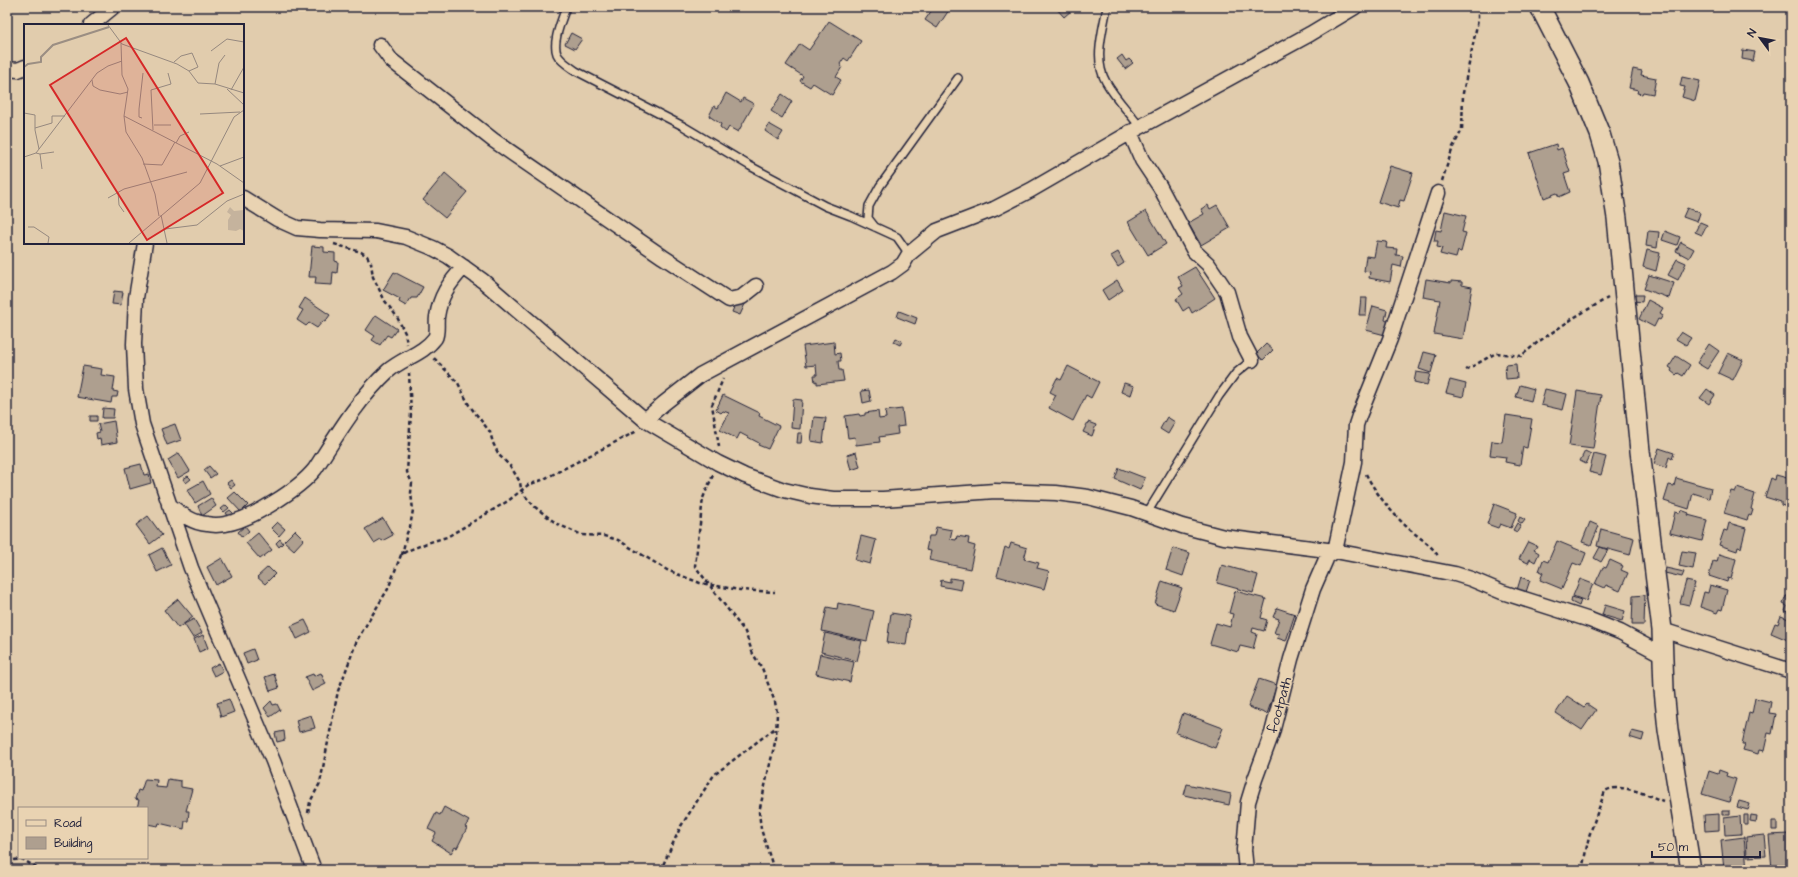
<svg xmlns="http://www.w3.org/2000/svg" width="1798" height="877" viewBox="0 0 1798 877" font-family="'Architects Daughter',sans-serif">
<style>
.building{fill:#ae9f8f;stroke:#22223b}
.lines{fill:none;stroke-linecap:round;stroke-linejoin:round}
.lane-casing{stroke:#22223b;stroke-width:10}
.street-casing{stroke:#22223b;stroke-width:17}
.secondary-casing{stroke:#22223b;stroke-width:22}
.path{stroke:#22223b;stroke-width:2.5;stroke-dasharray:4 3;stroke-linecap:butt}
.lane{stroke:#e9d3b2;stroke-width:7}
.street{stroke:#e9d3b2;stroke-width:14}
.secondary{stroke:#e9d3b2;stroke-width:19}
.labels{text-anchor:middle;stroke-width:3;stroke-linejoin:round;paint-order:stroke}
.street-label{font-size:14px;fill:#22223b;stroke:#e9d3b2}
.inset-river{fill:none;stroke:#9b8e83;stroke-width:2}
.inset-road{fill:none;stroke:#95887f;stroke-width:1}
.view{fill:#d62828;fill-opacity:0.15;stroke:#d62828;stroke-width:2}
.inset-edge{fill:none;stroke:#22223b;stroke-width:2}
</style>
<rect width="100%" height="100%" fill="#e1ccad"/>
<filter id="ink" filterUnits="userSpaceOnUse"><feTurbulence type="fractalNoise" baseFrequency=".025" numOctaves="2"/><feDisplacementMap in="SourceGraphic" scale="8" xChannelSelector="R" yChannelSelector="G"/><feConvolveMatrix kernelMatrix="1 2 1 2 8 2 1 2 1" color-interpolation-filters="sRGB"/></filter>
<g filter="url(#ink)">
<path class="building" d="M934,7H951L937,28L925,20Z
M1055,7H1069L1072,10L1064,17Z
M829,21L861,41L848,61L844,58L840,64L842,67L836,77L841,80L832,95L813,83L810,87L800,81L803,76L786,65L800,44L809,50Z
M571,33L582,39L575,49L565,44Z
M1743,50L1755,52L1753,61L1742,59Z
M1122,55L1126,61L1129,59L1133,63L1125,69L1117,59Z
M1633,69L1642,71L1641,75L1656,78L1653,94L1643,92L1642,94L1637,93L1638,90L1629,88Z
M1682,77L1700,81L1695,101L1682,97L1685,87L1680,86Z
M726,93L741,102L743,98L754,104L738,132L729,127L726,132L720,127L721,124L709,116L714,106L718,108Z
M782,94L792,101L782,118L771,111Z
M769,124L783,132L778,140L765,131Z
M1556,144L1557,150L1562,148L1570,172L1564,174L1570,192L1559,197L1557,193L1544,198L1529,153Z
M1390,166L1413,173L1404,201L1400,200L1398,208L1378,202Z
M445,173L467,192L445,218L423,200Z
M1208,205L1210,209L1217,205L1230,228L1201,245L1188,223L1204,214L1201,209Z
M1687,208L1700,213L1697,222L1683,217Z
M1146,211L1166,244L1148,255L1128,222Z
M1445,211L1466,216L1462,232L1466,233L1461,252L1458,251L1456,258L1440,254L1442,248L1437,247L1438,241H1434L1436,230L1441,231Z
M1700,222L1707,225L1702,235L1695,232Z
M1648,231L1659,232L1657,248L1646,246Z
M1665,231L1680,237L1677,245L1662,240Z
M1377,241L1387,242L1386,248L1397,249L1396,255L1403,256L1401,267L1393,265L1390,282L1369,278L1370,272L1364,271L1366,256L1374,257Z
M1681,242L1694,249L1689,258L1676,251Z
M312,246L324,247V252L335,253V261L338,262L337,273L333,272L332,285L315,284L316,277H309Z
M1647,250L1660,253L1656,271L1643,267Z
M1118,252L1124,263L1118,267L1111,256Z
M1677,259L1686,263L1678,280L1668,275Z
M1195,267L1215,298L1192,313L1189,307L1183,311L1176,299L1183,294L1179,288L1183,286L1178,277Z
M394,272L423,287L417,298H411L406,306L399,302L400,299L383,290Z
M1649,275L1674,283L1669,298L1644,289Z
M1426,279L1451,283V281L1462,282V285L1472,287L1463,339L1434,334L1440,300L1423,297Z
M1117,280L1123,290L1108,300L1102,290Z
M114,291L123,292L121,305L112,304Z
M1634,295H1643L1642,302L1634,301Z
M305,298L330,315L325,322L323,321L317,328L309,323L306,326L297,320L303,310L299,308Z
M1361,298H1367L1366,315H1359Z
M737,300L745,304L740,315L732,312Z
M1648,300L1663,308L1660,313L1663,315L1660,320L1658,319L1654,327L1639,319Z
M1373,306L1387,310L1385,320L1389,322L1385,335L1366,330Z
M899,311L917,318L915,324L897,317Z
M376,315L397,329L391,337L387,335L380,345L372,340L375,336L366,330Z
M1681,332L1691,338L1686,345L1676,339Z
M896,338L902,341L900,345L894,342Z
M834,342L835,354L840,353L841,361H838L839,370H842L844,381L817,384V381L815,382L814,375H817L816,365L806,366L803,346Z
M1266,344L1273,350L1263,360L1256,354Z
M1709,344L1719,351L1707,369L1697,363Z
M1424,352L1436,355L1431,373L1419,369Z
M1728,353L1743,360L1733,380L1718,373Z
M1676,356L1690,365L1683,376L1678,373L1676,375L1671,371L1672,369L1669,367Z
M1516,364L1517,378L1506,379L1505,365Z
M83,366L102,369L101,375L115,377L113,391L118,392L117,397H112L111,403L77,397Z
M1068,366L1099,382L1091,398L1086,395L1073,421L1049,408L1056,395L1050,392L1057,378L1061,380Z
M1416,372L1430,374L1427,385L1414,382Z
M1450,380L1466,384L1463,397L1446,393Z
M1124,383L1134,386L1131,395L1121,392Z
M1520,385L1534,389L1531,401L1516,397Z
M1545,389L1567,394L1563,410L1541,405Z
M1707,389L1715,395L1709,404L1700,398Z
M869,390L871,401L863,403L861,391Z
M1577,391L1601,395L1593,449L1569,446Z
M723,395L760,413L759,416L779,426L768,449L758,445L759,443L740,433L737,439L720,430L729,413L723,411L721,413L716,410Z
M793,399L802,400L800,429L791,428Z
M103,408L114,409L113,418H102Z
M902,409L904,426L897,427L898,434L879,437L880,442L856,445L855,437L848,438L845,416L859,414L860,416L865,415V413L878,411L879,419L886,418L885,411Z
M1506,415L1532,419L1527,448L1523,447L1520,465L1505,462L1506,457L1490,455L1492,441L1502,442Z
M90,416H97V421H90Z
M814,417L826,418L823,443L811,441Z
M1167,417L1175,422L1168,434L1160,429Z
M114,421L117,442L101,445L100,438L97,439L96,433L100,432L98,424Z
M1088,422L1096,425L1092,436L1083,432Z
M175,424L181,440L167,445L161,429Z
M798,433H802L801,443H797Z
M1659,448L1674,453L1672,459L1669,457L1666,468L1654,464Z
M1585,451L1591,454L1586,464L1580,461Z
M856,452L860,467L851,470L847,455Z
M179,453L190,471L178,478L168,460Z
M1594,454L1606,457L1601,475L1589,472Z
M141,464L144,475L149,474L151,483L130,489L125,468Z
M209,466L216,474L210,478L204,470Z
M1119,468L1145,478L1140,490L1115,479Z
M1776,475L1791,479V505L1788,504L1787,507L1781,505V502L1765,497L1771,478L1775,480Z
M188,476L191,479L186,483L183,479Z
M1676,478L1711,488L1709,498L1693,493L1689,509L1664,501L1669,485L1674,486Z
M231,480L235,485L231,488L227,483Z
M203,481L210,494L195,503L187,490Z
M1737,488L1755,494L1751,509L1753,510L1751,516L1749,515L1747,520L1724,513L1731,491L1735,492Z
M235,492L248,505L241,512L228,498Z
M211,498L216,506L202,516L198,506Z
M1494,504L1517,513L1511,528L1500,524L1498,528L1487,524Z
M226,505L229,508L224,512L221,509Z
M230,510L234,514L229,517L226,513Z
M1681,510L1689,513L1688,515L1707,520L1702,541L1670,533L1675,512L1680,513Z
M148,516L162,535L150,544L136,525Z
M1520,517L1525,520L1522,524L1518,521Z
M383,518L393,535L382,541L381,539L374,543L365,529Z
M277,522L285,529L279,536L271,528Z
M1590,522L1599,526L1591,545L1582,542Z
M1517,523L1521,526L1517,532L1513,530Z
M1729,523L1746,528L1741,548L1738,547L1737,551L1719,545L1724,530L1727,531Z
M245,526L249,531L242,537L238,532Z
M936,527L952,530L950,539L956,540L957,536L969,538L968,544L975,546L970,569L929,560L931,551L926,550L929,536H934Z
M1601,529L1634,538L1630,555L1597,546Z
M295,530L304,539L294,550L284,541Z
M258,533L272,550L260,559L246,543Z
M861,536L876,540L870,564L855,560Z
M280,539L283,543L279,547L276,543Z
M1557,541L1586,553L1581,566L1573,563L1562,589L1540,580L1543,573L1539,571L1543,560L1548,562Z
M1528,542L1537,546L1534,550L1539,553L1535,562L1530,559L1528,563L1519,559Z
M1011,543L1027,548L1024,559L1039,563L1037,568L1049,571L1044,589L997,576L1005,547L1009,549Z
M1600,547L1608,550L1601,562L1594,558Z
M162,548L171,565L157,572L149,555Z
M1173,548L1190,553L1183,576L1166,570Z
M1682,551L1696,553L1693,569L1679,566Z
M1719,554L1736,559L1731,579L1728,578L1727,582L1709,576L1713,561L1717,562Z
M222,558L232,576L216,585L207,567Z
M1610,560L1623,566L1621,570L1628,573L1620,591L1606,585L1604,588L1595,584L1603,567L1606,568Z
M1222,565L1258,575L1253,593L1217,583Z
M268,567L275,574L265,584L257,577Z
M1666,568L1684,572L1682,577L1665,573Z
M1521,577L1530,580L1526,592L1517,590Z
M950,578L963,580L961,590L940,586L941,580L950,582Z
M1580,579L1593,584L1586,601L1573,596Z
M1162,581L1182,588L1174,610L1155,604Z
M1686,581L1695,583L1689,605L1680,603Z
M1710,585L1727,590L1722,610L1719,609L1717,613L1700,607L1704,592L1708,593Z
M1791,590V614L1785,611L1787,606L1783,604L1786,596H1789Z
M1235,591L1266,599L1261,618L1267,620L1264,631L1253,628L1252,632L1257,634L1253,649L1240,646L1238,652L1210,644L1216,623L1230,627L1233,614L1229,613Z
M1645,595L1644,625H1632L1633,596Z
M1572,597L1581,600L1579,606L1571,602Z
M178,599L193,617L178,628L164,610Z
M838,603L874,611L867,641L822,631L827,607L837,609Z
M1605,605L1625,611L1622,621L1602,615Z
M1277,608L1295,614L1286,641L1277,638L1279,634L1274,633L1279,619L1273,617Z
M891,613L910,616L906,645L887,643Z
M1781,616L1791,620L1790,641L1771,633L1775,623L1778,624Z
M194,619L202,633L193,638L184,624Z
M305,620L311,632L297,639L291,626Z
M825,633L862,641L857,661L821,652Z
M203,635L208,648L199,652L194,639Z
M253,649L257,660L247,664L243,653Z
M820,654L854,662L850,682L816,674Z
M219,663L223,671L214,676L210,668Z
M321,673L326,684L312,691L305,677L313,674L314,676Z
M274,674L279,688L270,691L265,677Z
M1259,679L1277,685L1267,714L1248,707Z
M1567,696L1584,707L1587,704L1596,710L1582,730L1556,713Z
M1755,698L1771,702L1769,713L1776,714L1772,734L1768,733L1764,751L1759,750L1758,754L1743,750L1745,744H1742L1749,713L1752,714Z
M229,699L234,712L221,717L217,703Z
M271,701L273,705L277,704L280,710L270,717L264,708Z
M1183,713L1223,728L1215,748L1176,733Z
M311,715L315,728L299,732L296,720Z
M284,731L285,740L277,742L275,733Z
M1632,731L1644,734L1642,741L1629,737Z
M1719,770L1727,773L1726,776L1736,779L1729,802L1702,794L1709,771L1718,774Z
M145,779L157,780L156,787L166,788L168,779L181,781V787L192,789L186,811H189L188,821H185L184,829L159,823L158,826L147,824V808H137L139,800L135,799L138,790L141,791Z
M1187,784L1231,794L1229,805L1184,795Z
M1739,801L1750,804L1748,810L1737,807Z
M444,807L469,821L465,827L467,828L457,848L455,847L451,853L432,841L436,833L428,829L436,813L440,815Z
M1722,811H1730V815H1722Z
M1719,814V830L1705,831L1704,815Z
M1744,815H1748V825H1744Z
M1751,815L1757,816L1756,822L1750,821Z
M1740,816L1741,834L1725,835L1724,818Z
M1772,821H1777V830H1772Z
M1789,834L1791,868L1772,869L1769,835Z
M1764,835L1766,856L1747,857L1746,837Z
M1744,837L1747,870H1724L1721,840Z"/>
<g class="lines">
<g class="lane-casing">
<path id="lane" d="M566,7C562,20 552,41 557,54C560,61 569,66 576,71L683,126L750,166L825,206L851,216L897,237L909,254
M1107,7C1103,30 1093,60 1106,82C1115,98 1129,112 1140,127
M875,227L868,218L869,206L880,186L958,78
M1147,513L1219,396L1236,373L1252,360"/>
</g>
<g class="street-casing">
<path id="street" d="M91,25L113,7
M380,45L391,60L493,140L663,257L729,300L742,297L756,286
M7,69L18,70L25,67
M1130,132L1142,160L1160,187L1194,251L1208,264L1227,292L1240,337L1252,360
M243,198L277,219L297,228L320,230L376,231L406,237L433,248L448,256L483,281L645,420L718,463L745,476L784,490L810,496L833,499H883L995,491L1056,493L1088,497L1131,508L1182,526L1224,537L1335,551L1455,574L1471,579L1502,592L1590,620L1620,632L1663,655
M145,243L136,298L134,344L136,389L142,424L191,568L273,761L314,870
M645,420L663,404L700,375L892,272L903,264L909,254L937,231L994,209L1031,190L1140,127L1310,34L1355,7
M169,505C180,513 192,523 207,524C212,525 220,525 225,524C251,520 299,489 315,469C337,435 358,399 388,371C403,358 423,354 435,338C438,333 436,323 437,317C440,296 449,283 464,267
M1662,630L1791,671
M1246,870L1244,850L1248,802L1255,779L1272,733L1291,659L1313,589L1327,557L1335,551L1354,462L1356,425L1359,416L1390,339L1438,193"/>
</g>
<g class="secondary-casing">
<path id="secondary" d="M1540,7L1579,83L1600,134L1608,161L1617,218L1640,451L1662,630L1664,690L1668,730L1691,870"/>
</g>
<path class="path" d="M1442,181L1453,147L1462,130L1463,93L1478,20V7
M334,244L361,252L367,256L371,263L373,277L385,301L397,317L405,333L407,344
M434,358L458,383L469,405L490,432L493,443L499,455L511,467L520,482L521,489L526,497L535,507L557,524L582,535L604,536L618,540L667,570L700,583L740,590L775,592
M1466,370L1496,353L1521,356L1538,342L1575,317L1608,298
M719,447L712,405L723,379
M1366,474C1376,494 1392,513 1408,528C1419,538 1431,544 1438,556
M713,475L703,498L695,566L745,632L753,654L762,668L775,702L777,712L776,738L759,812L761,829L774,870
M402,555L407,533L410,527L413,510L411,493L412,483L407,472L411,413L409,373
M308,813L310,802L320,783L338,691L345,673L357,640L388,589L401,555L407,551L427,543L447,537L508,501L528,485L542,480L637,431
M7,861L22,859L40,870
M659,870L663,865L681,826L714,775L775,728
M1582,870L1589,836L1605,791C1620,782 1647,795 1663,801"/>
<use href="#lane" class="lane"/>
<use href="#street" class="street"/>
<use href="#secondary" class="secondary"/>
</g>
</g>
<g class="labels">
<g class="street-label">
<text transform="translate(1279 705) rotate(-75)" y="5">footpath</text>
</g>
</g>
<g transform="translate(24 24)">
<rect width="220" height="220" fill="#e1ccad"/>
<path d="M206,183L210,187L220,186V207L216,205L212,207L204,206V196L207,191L203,188Z" fill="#c5b39d"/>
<path class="inset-river" d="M0,43L4,40L17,38V33L29,21L85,3"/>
<path class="inset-road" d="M84,1L98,20L153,40L165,47L174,59L191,60L220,69M97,19L98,51L104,65L100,92L102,108L118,134L131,170L135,192M187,27L203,15L220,18M150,38L157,32L168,29L174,43L165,47M68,56L69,62L76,66L96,70L104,68M191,60L195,39L201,31M203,65L220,81M207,66L220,43M0,89L11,91V106L15,125M176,90L216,88M100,92L193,140L220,159M118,94L115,93V85L119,49M130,101H147M11,104L28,99V92H41M129,106L127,66L147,60L144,49M152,119L156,112L165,108M12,129L16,130L18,145M16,130L30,128M0,133L12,129L73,49L84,42L98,37M119,140L138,141L151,118M196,142L220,133M94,168L95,181L100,188M84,174L100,165L163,148M137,191L143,219M4,203H10L25,213L24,219M141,205L173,201L203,177L220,170M105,219L176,159L210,93L220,86"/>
<path class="view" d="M102,14L199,169L123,216L26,61Z"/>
<rect width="220" height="220" class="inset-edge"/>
</g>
<rect width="1798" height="877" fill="none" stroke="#e9d3b2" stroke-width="24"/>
<rect x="12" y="12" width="1774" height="853" fill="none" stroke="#22223b" stroke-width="1.5" filter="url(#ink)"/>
<rect x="18" y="807" width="130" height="52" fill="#e9d3b2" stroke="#998c82"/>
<rect x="26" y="820" width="20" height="6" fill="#e9d3b2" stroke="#998c82"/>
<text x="54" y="827" font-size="12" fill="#22223b">Road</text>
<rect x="26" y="837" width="20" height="12" fill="#ae9f8f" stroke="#998c82"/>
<text x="54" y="847" font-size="12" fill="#22223b">Building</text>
<g transform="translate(1760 38) rotate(302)" stroke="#e9d3b2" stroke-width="3" paint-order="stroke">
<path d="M0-3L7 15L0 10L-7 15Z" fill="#22223b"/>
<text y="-6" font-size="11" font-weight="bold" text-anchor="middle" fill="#22223b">N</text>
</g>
<path d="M1652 851v6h108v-6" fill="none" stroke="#22223b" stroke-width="2"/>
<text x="1658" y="851" font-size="12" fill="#22223b" stroke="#e9d3b2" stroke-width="3" paint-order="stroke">50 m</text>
</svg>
